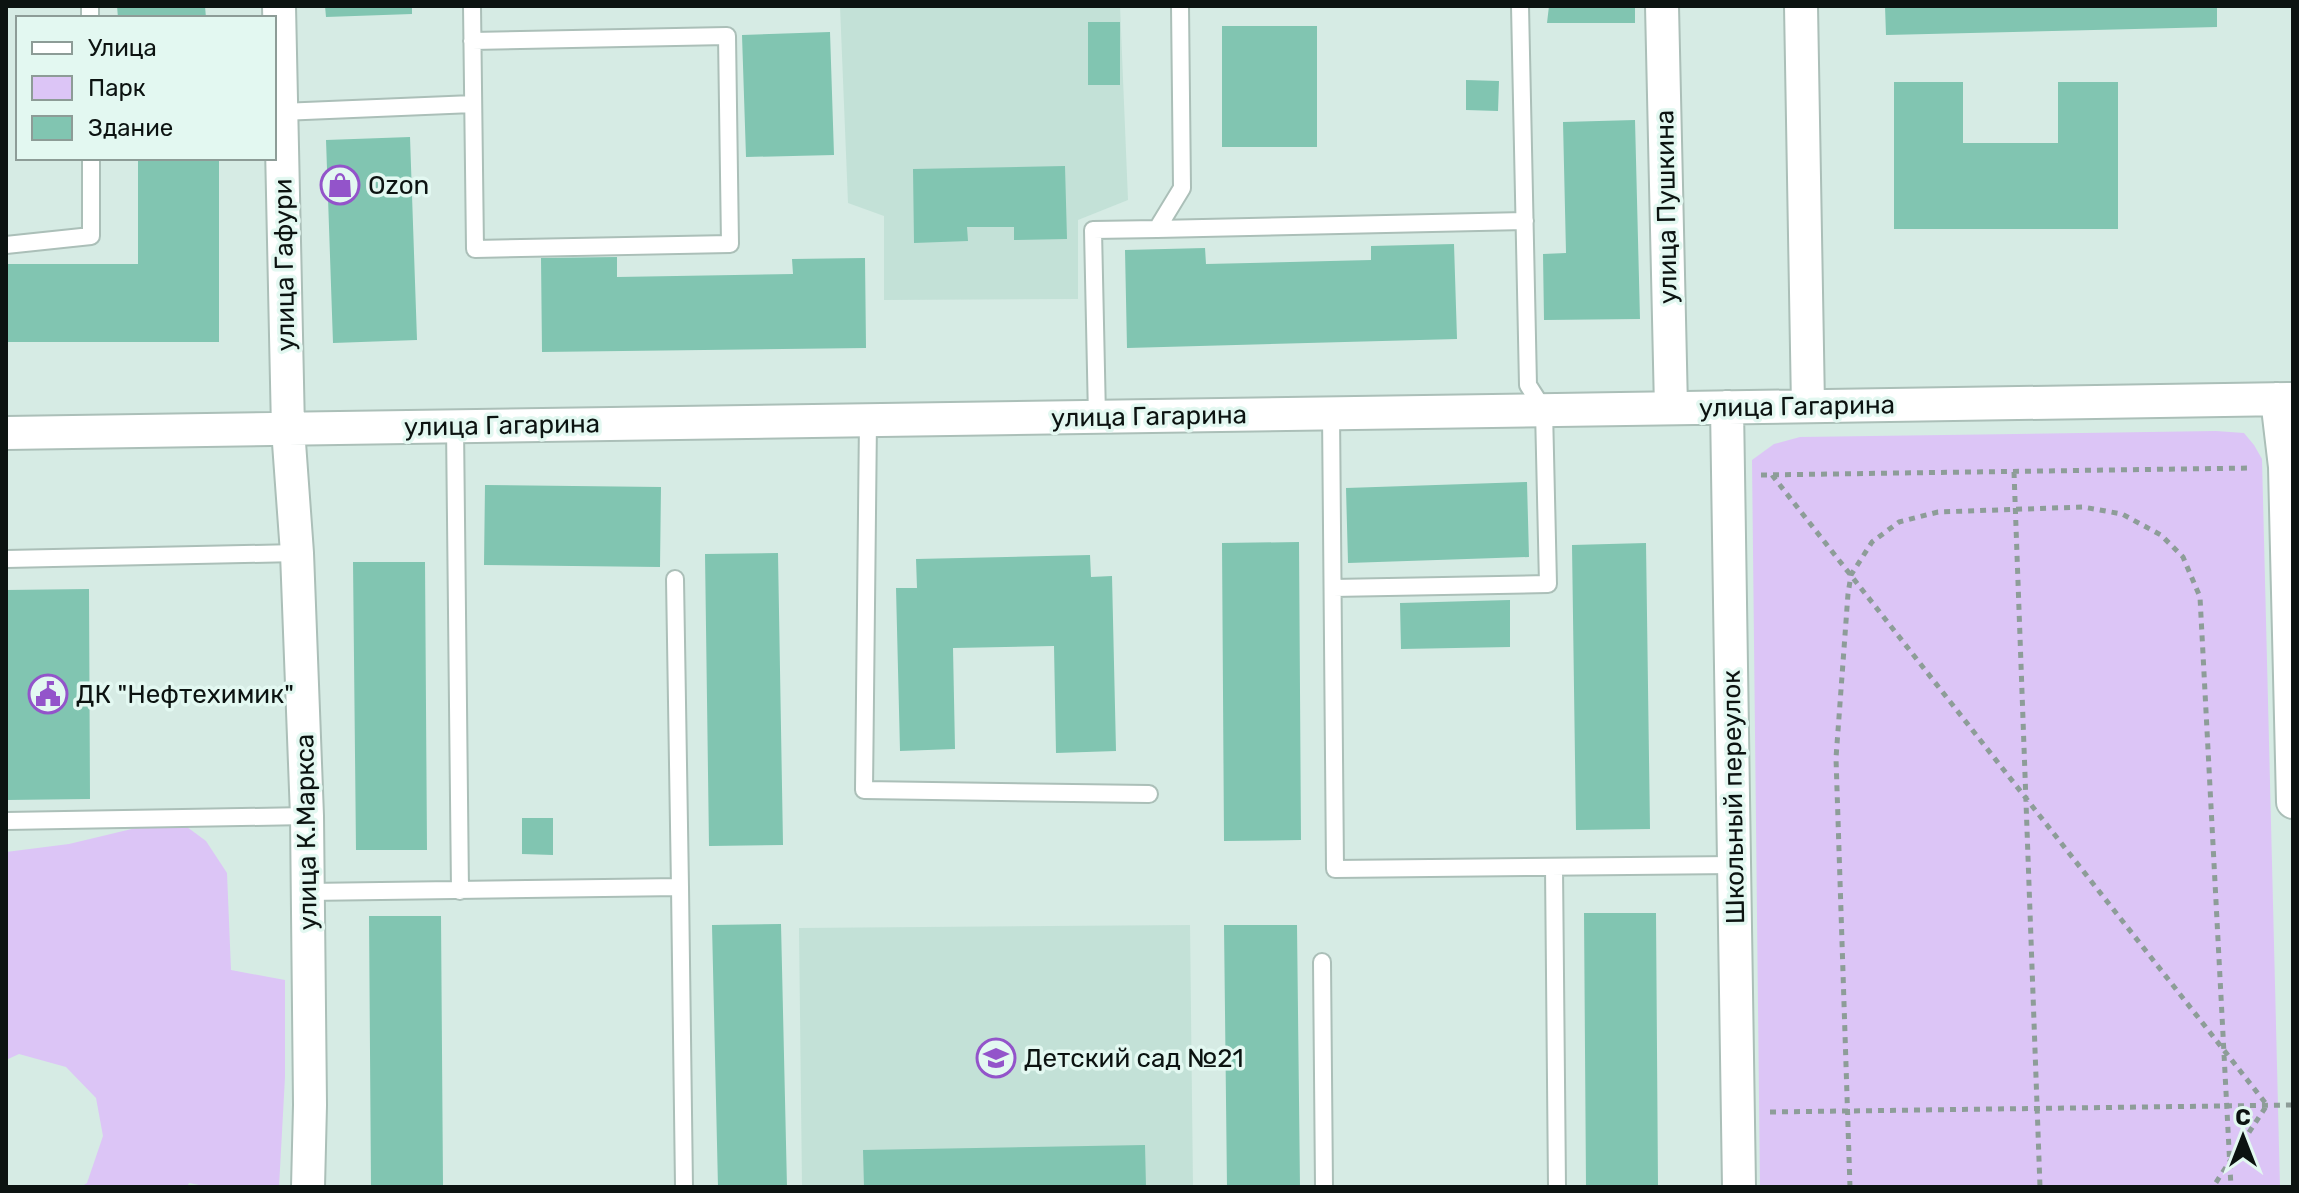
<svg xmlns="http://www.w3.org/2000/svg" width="2299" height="1193" viewBox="0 0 2299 1193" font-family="Rubik,sans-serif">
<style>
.built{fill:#c3e1d7}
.green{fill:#dcc5f6}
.building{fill:#81c5b1}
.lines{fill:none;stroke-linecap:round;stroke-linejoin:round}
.service-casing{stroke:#abbfb8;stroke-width:20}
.minor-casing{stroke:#abbfb8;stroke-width:36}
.path{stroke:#8d9d98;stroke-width:5;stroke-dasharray:6 6;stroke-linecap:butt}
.service{stroke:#fff;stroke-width:16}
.minor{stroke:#fff;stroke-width:32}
.labels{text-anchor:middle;stroke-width:7;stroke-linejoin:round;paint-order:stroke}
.poi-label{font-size:26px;fill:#0c1311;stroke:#e3f8f1;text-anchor:start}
.street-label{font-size:26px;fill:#0c1311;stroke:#e3f8f1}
</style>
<rect width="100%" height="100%" fill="#d6ebe4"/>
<path class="built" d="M840,6H1120L1128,200L1078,220V299L884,300V216L848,203Z
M1190,925L1193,1187H802L799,928Z"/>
<path class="green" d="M2216,431L2244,433L2254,445L2262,459L2280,1187H1760L1752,460L1774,444L1800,437Z
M164,810L206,841L227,873L231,970L285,980V1077L279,1187H209L189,1183L187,1187H81L87,1183L103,1136L96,1098L66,1067L19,1054L6,1060V852L69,844L140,827Z"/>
<path class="building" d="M117,6H205L206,18H118Z
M325,6H412V14L326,17Z
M1549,6H1635V23H1547Z
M1885,6H2217V27L1886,35Z
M1088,22H1120V85H1088Z
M1222,26H1317V147H1222Z
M830,32L834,155L746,157L742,35Z
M1466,80L1499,81L1498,111L1466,110Z
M1894,82H1963V143H2058V82H2118V229H1894Z
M1635,120L1640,319L1544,320L1543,254L1566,253L1563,122Z
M410,137L417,340L333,343L326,140Z
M138,158H219V342H6V264H138Z
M1065,166L1067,239L1014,240V227H967L968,241L914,243L913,169Z
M1454,244L1457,339L1127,348L1125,250L1205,248L1206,264L1371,260V246Z
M617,257V277L793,274L792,259L865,258L866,348L542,352L541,258Z
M1527,482L1529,557L1348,563L1346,488Z
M485,485L661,487L660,567L484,565Z
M1299,542L1301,840L1224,841L1222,543Z
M1646,543L1650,829L1576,830L1572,545Z
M778,553L783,845L709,846L705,554Z
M1090,555L1091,577L1112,576L1116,751L1056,753L1054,646L953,648L955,749L900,751L896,588H917L916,559Z
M353,562H425L427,850H356Z
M89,589L90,799L6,800V590Z
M1510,600V647L1401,649L1400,603Z
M522,818H553V855L522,854Z
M1584,913H1656L1658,1187H1586Z
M369,916H441L443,1187H371Z
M781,924L787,1187H718L712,925Z
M1224,925H1297L1300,1187H1227Z
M1145,1145L1146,1187H864L863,1150Z"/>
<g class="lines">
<g class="service-casing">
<path id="service" d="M90,6V18
M472,6L475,249L730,244L727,36L472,41
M281,112L473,104
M1157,229L1525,221
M6,245L91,236V158
M1331,413L1335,869L1734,865
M1097,417L1093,230L1157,229L1182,188L1180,6
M868,420L864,790L1149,794
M455,426L460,891
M6,559L297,553
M675,579L680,887
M1333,588L1548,584L1544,410L1528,385L1520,6
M6,821L307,816
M1554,867L1557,1187
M307,892L680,887L684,1187
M1322,962L1324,1187"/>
</g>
<g class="minor-casing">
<path id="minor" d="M279,6L288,429L297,553L307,816L310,1105L308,1187
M1662,6L1671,408
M1801,6L1808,406
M2277,399L2285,467L2293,802
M1727,407L1739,1187
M6,433L2293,399"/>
</g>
<path class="path" d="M2014,472L2040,1187
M1761,475L2251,468
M1772,475L2267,1105L2213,1187
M1770,1112L2293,1105
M1850,1187L1836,758L1848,594L1851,575L1872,542L1899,522L1938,512L2083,507L2122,514L2161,535L2183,557L2200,597L2231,1187"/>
<use href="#service" class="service"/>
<use href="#minor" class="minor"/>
</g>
<defs>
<g id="shop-ring" transform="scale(2)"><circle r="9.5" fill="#e3f8f1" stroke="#9354ca" stroke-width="1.5"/><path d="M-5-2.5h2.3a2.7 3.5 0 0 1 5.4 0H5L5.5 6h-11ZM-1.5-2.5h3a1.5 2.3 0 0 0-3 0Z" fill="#9354ca"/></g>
<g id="civic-ring" transform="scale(2)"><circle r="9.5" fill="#e3f8f1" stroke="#9354ca" stroke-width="1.5"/><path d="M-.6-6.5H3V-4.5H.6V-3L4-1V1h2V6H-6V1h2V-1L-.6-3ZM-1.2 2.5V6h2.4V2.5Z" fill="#9354ca"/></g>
<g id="school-ring" transform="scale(2)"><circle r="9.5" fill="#e3f8f1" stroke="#9354ca" stroke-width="1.5"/><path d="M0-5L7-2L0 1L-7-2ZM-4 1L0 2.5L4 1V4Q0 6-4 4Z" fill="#9354ca"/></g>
</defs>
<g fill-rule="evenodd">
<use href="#shop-ring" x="340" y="185"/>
<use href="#civic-ring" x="48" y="694"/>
<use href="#school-ring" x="996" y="1058"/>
</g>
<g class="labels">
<g class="poi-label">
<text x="368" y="194">Ozon</text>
<text x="76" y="703">ДК "Нефтехимик"</text>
<text x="1024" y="1067">Детский cад №21</text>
</g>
<g class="street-label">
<text transform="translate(1666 207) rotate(-91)" y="9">улица Пушкина</text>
<text transform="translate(284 265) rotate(-91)" y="9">улица Гафури</text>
<text transform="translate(1797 406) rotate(-1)" y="9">улица Гагарина</text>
<text transform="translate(1149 416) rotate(-1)" y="9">улица Гагарина</text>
<text transform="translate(502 425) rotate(-1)" y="9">улица Гагарина</text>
<text transform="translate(1733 797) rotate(-91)" y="9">Школьный переулок</text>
<text transform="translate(306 832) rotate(-91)" y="9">улица К.Маркса</text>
</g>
</g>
<rect width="2299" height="1193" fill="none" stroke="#0c1311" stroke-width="16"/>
<rect x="16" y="16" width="260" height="144" fill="#e3f8f1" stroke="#8d9c97" stroke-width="2"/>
<rect x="32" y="42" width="40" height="12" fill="#ffffff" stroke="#8d9c97" stroke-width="2"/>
<text x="88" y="56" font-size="24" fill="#0c1311">Улица</text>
<rect x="32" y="76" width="40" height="24" fill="#dcc5f6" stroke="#8d9c97" stroke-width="2"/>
<text x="88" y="96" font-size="24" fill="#0c1311">Парк</text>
<rect x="32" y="116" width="40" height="24" fill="#81c5b1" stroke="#8d9c97" stroke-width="2"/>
<text x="88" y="136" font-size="24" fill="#0c1311">Здание</text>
<g transform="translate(2243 1137)" stroke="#e3f8f1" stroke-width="6" paint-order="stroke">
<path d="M0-6L14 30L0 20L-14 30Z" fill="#0c1311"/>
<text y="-12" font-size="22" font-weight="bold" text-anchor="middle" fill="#0c1311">С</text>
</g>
</svg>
